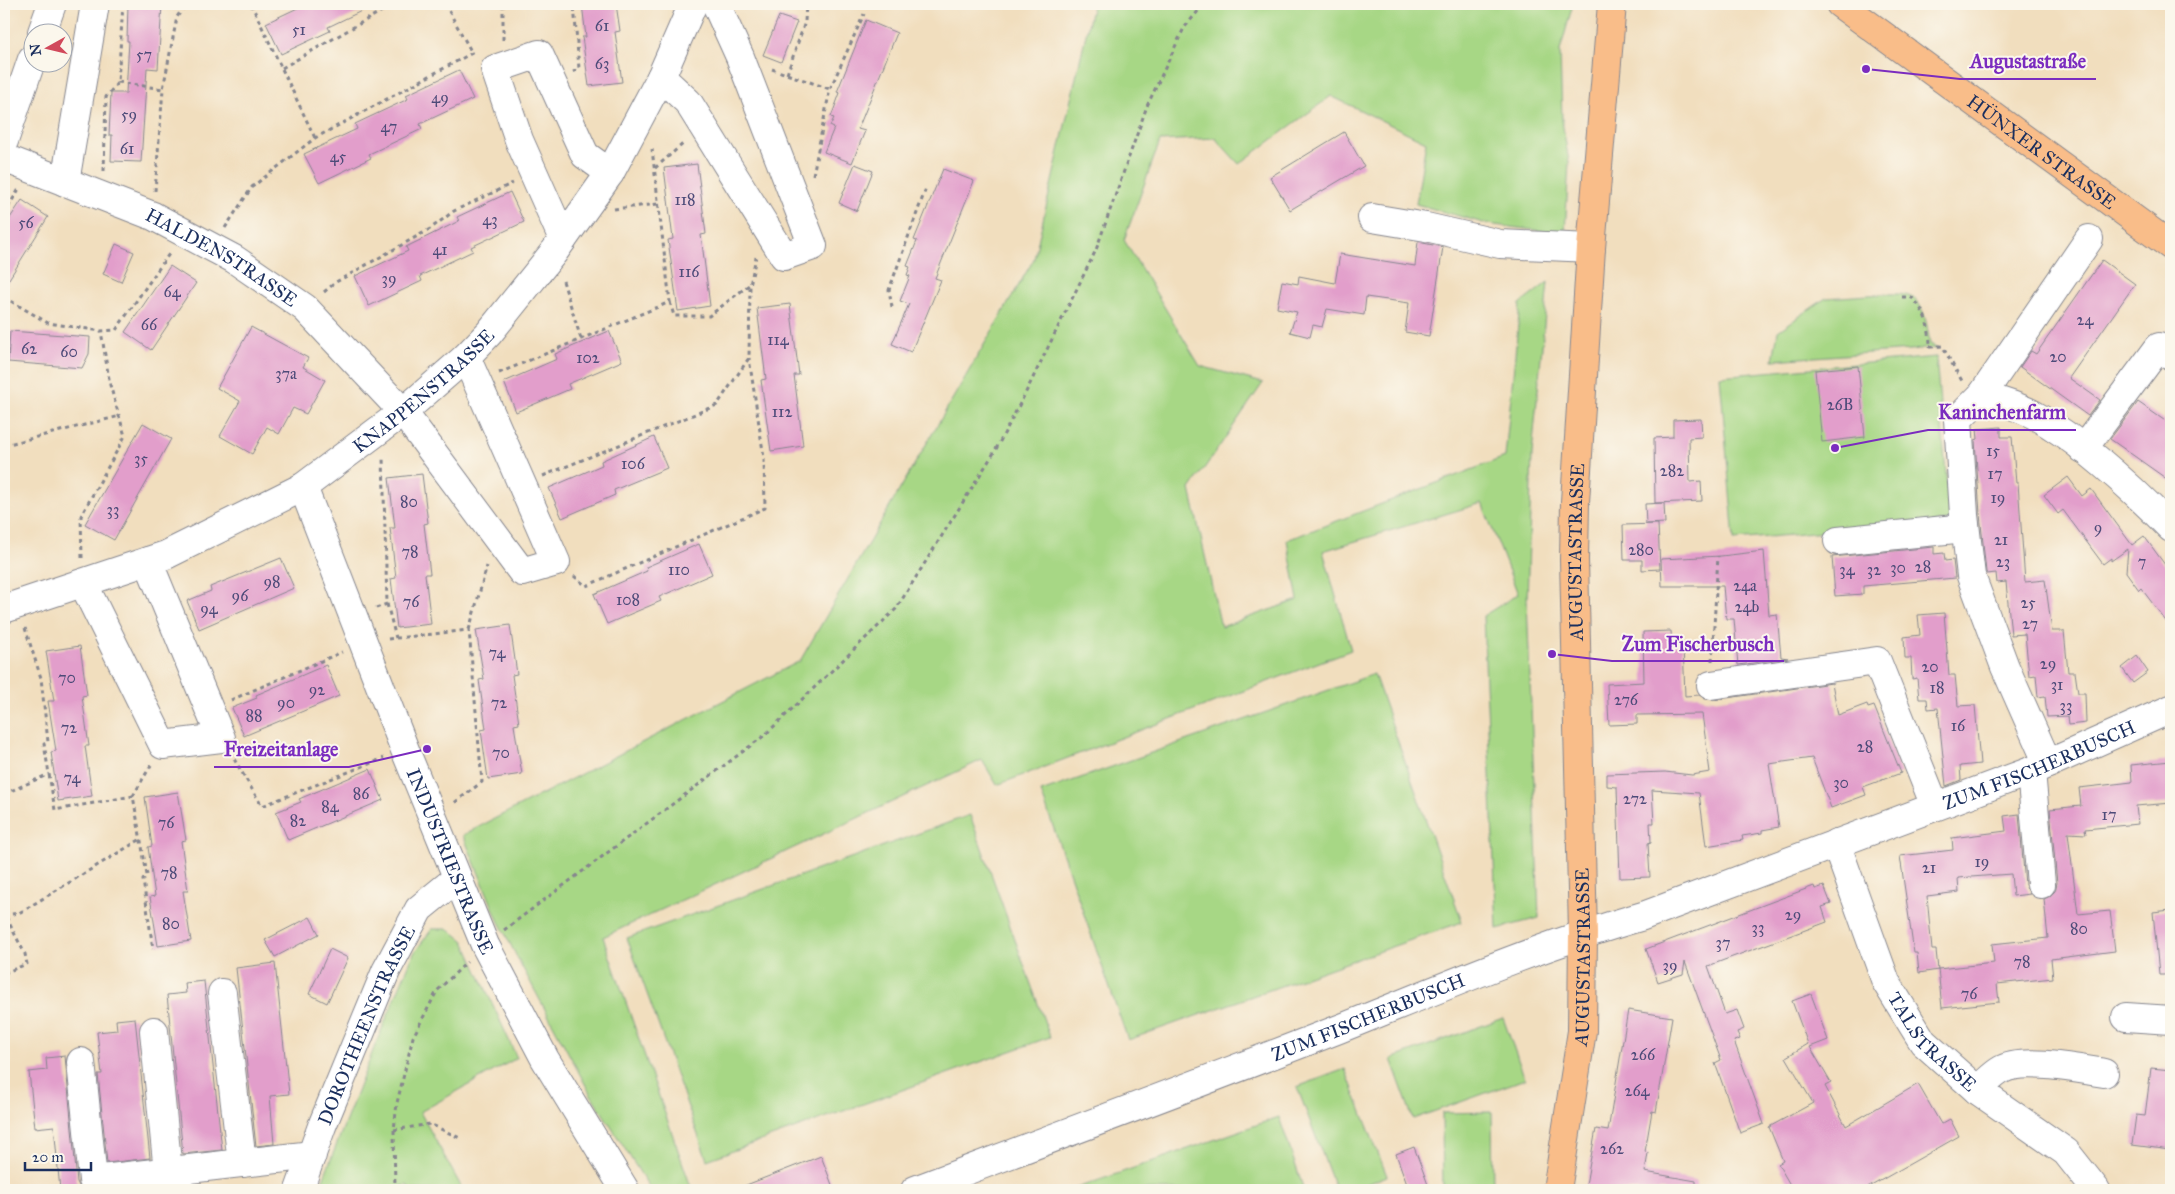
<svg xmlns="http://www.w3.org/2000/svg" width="2175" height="1194" viewBox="0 0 2175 1194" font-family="'IM FELL Great Primer',serif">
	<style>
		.green { fill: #a7d785; stroke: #618372 }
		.building { fill: #e29ecb }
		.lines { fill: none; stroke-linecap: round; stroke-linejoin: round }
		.minor-casing { stroke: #86868e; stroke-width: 30 }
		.major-casing { stroke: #86868e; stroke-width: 30 }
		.path { stroke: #86868e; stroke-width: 3; stroke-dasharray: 4 4; stroke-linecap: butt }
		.minor { stroke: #fff; stroke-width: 28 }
		.major { stroke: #f9bd89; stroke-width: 28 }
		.labels { text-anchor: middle; stroke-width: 4; stroke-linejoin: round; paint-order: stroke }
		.number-label { font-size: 16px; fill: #4d4b79 }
		.street-label { font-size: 19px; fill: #1b2f5e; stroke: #fbf7ec }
		.leader { fill: none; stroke: #7b2cbf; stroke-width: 2 }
		.callout-dot { fill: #7b2cbf; stroke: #fbf7ec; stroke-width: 2 }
		.callout-label { font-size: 20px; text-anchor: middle; font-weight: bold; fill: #7b2cbf; stroke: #fbf7ec; stroke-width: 4; stroke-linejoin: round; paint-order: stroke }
	</style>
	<rect width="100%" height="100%" fill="#fbf7ec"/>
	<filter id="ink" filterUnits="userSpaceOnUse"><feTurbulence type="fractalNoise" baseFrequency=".02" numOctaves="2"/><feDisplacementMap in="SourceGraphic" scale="10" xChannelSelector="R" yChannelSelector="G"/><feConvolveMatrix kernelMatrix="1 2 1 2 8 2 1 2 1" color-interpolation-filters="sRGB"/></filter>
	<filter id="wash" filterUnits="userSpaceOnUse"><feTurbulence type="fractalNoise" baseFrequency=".0096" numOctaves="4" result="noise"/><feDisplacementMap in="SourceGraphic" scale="20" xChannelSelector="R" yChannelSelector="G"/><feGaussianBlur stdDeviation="1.12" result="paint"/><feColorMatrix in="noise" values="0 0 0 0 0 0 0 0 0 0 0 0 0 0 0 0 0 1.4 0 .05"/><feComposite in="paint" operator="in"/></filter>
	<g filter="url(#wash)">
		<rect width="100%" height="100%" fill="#f1debe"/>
		<g class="green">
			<polygon points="1093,4 1573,4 1560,51 1562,121 1569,162 1565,234 1487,224 1416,204 1426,142 1331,96 1239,164 1215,138 1160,141 1124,240 1200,366 1263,383 1190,489 1221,627 1298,600 1287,540 1505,457 1520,304 1548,282 1532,454 1527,600 1539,918 1497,929 1483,616 1518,594 1482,503 1323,551 1351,650 997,785 982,760 603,937 692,1190 651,1190 591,1095 519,961 498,920 463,835 800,661 1034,259"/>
			<path d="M1883 294C1891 294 1903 293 1911 297 1925 303 1928 331 1930 344L1938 348 1773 360 1778 331 1826 298Z"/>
			<polygon points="1936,357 1950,521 1734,540 1720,376"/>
			<polygon points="1374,674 1462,922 1128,1040 1041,792"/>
			<polygon points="970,815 1050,1037 707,1160 627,938"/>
			<polygon points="432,929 449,929 464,941 517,1058 420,1112 463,1190 410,1190 407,1185 387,1190 319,1190 376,1043 414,953"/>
			<polygon points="1503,1018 1525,1079 1413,1119 1391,1059"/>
			<polygon points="1345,1069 1387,1176 1351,1190 1336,1190 1297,1087"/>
			<polygon points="1492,1112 1493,1190 1443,1190 1442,1113"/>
			<polygon points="1279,1117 1304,1190 1071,1190"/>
		</g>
		<g id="blocks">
			<g class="building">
				<polygon points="128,4 162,4 158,69 147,68 141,162 111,161 112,135 109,135 111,93 126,93 129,41 127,41"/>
				<polygon points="306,4 376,4 328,27 330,31 281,54 266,23"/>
				<polygon points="582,4 616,4 620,31 615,32 622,82 589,86 582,37 586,37"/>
				<polygon points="779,16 797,22 781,62 763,55"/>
				<polygon points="866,20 897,33 858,129 865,131 852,163 824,152 834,128 830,126 834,118 831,117 840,93 837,92"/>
				<polygon points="459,70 473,99 420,124 422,129 369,154 371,158 319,183 304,154 357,129 355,124 408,99 406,95"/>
				<polygon points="1344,132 1364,166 1290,210 1270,177"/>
				<polygon points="697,164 706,234 701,235 710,306 678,311 668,240 673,239 664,168"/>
				<polygon points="855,164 873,171 857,211 839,203"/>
				<polygon points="943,169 974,181 935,278 941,280 911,352 892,344 909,304 900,301 910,276 907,275 910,267 907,266 917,241 914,240"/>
				<polygon points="510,192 524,222 471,247 473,251 420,276 422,281 369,306 355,276 408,251 406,247 459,221 457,217"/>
				<polygon points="22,200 48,217 4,287 4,227"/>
				<polygon points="1418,242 1443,247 1429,336 1405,332 1409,303 1366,297 1364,315 1327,309 1322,327 1313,325 1310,337 1290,332 1297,312 1277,308 1282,281 1298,284 1299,276 1335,283 1340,254 1415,266"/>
				<polygon points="116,244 134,252 121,282 103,274"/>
				<polygon points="2102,260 2135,284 2069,378 2100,400 2088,416 2020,367 2031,351 2036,354"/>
				<polygon points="170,266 196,283 151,350 125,332"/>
				<polygon points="790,304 799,375 794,375 803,446 771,451 761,380 766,379 757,308"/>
				<polygon points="251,327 308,358 303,367 325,380 306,414 293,408 279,434 267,427 252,454 220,436 240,401 217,388"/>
				<polygon points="10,331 90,337 89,354 82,368 8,362"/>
				<polygon points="609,331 622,361 568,384 570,389 516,412 504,382 557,359 555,354"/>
				<polygon points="1858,366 1865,437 1822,442 1815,370"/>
				<polygon points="2138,402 2171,425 2171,482 2110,439"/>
				<polygon points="1701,419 1702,437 1689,438 1690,482 1701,481 1702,501 1655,503 1654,438 1673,437 1673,420"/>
				<polygon points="143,423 171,439 114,540 85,524"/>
				<polygon points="2001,427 2001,437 2012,437 2016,483 2018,483 2025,582 2045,580 2052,631 2064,631 2068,672 2075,672 2078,693 2085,693 2086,723 2068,725 2067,716 2047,717 2045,696 2038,697 2036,675 2029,676 2025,634 2011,635 2006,582 1997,583 1996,573 1987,574 1986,572 1980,514 1975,440 1978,439 1977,429"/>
				<polygon points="654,437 667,468 614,490 615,495 562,518 549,488 602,465 601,461"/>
				<polygon points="422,474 428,523 424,524 430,574 425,574 431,624 397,628 391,579 396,578 390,528 395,528 389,478"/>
				<polygon points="2068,477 2082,496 2091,489 2132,545 2144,536 2171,573 2171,628 2141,588 2139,590 2126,572 2128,549 2111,561 2111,558 2103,564 2063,510 2058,514 2044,495"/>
				<polygon points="1664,503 1665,523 1646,524 1645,504"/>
				<polygon points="1658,524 1660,569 1642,570 1642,560 1624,560 1623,525"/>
				<polygon points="699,544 712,574 659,597 661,601 607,624 594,594 647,571 646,567"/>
				<polygon points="1934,547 1934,554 1944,553 1945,561 1953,560 1955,578 1863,586 1863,594 1835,596 1832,557"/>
				<polygon points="1764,551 1769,615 1777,614 1781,657 1788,658 1738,665 1734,619 1726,619 1723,586 1662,586 1661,559 1721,556"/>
				<polygon points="281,558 294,588 199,629 187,601 211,591 210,587"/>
				<polygon points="1944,613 1949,675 1955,675 1958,706 1975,705 1980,764 1960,766 1961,780 1946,786 1938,708 1928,709 1927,699 1919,699 1917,678 1912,679 1911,658 1905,658 1904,637 1920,635 1918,615"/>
				<polygon points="510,625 517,674 512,675 519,724 514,725 522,774 488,779 481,730 486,729 479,680 484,679 476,630"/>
				<polygon points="1671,631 1672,645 1683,645 1685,696 1699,695 1705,699 1713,700 1832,683 1838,715 1867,704 1868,708 1874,706 1901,773 1863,787 1866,795 1831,808 1812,758 1769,764 1779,827 1762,830 1762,833 1742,836 1743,840 1706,846 1699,793 1652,790 1654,823 1650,823 1651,842 1648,843 1650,877 1620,878 1617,787 1607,786 1607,774 1665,772 1692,775 1710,772 1702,714 1637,715 1637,724 1609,725 1607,684 1644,682 1643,632"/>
				<polygon points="80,646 87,695 82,696 89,746 85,746 92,796 58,801 51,752 56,751 48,701 54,701 46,651"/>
				<polygon points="2137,656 2148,672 2133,683 2122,668"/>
				<polygon points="326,665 339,696 244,736 232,708 257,698 256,695"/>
				<polygon points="2171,761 2171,803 2136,806 2138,824 2085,829 2086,834 2068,833 2078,914 2110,911 2115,951 2051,959 2053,978 1997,984 1999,1002 1942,1008 1938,969 1994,963 1992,944 2048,938 2044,899 2050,896 2055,891 2057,883 2050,809 2081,806 2079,788 2132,782 2131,765"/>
				<polygon points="370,769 383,800 288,840 276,812 301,802 299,799"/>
				<polygon points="178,792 186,840 181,841 188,891 183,891 191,941 158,946 150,897 155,896 148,847 152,846 145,797"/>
				<polygon points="2019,814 2025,885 2030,894 2013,896 2011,874 1958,878 1959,892 1927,896 1932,950 1936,950 1938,970 1919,973 1917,953 1914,953 1900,856 1953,850 1952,838 2006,831 2004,816"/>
				<polygon points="1814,886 1815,889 1824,886 1831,904 1822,907 1827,922 1708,966 1725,1014 1737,1010 1744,1029 1737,1032 1740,1039 1734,1041 1764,1124 1740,1133 1715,1063 1721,1060 1685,962 1683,974 1658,982 1646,949"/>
				<polygon points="2171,910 2171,974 2159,974 2153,912"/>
				<polygon points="310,917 319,934 275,957 265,940"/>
				<polygon points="330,949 348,958 327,1003 309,994"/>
				<polygon points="275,963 289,1094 270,1096 274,1144 256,1146 236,968"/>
				<polygon points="204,981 222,1150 183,1154 167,995 186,993 185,983"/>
				<polygon points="1811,994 1828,1040 1810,1047 1831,1083 1825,1086 1846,1126 1918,1084 1941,1124 1950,1119 1959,1136 1864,1190 1793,1190 1778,1164 1783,1161 1769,1127 1813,1103 1786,1057 1808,1044 1792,1001"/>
				<polygon points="1628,1010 1672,1017 1656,1112 1652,1111 1645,1152 1648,1153 1645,1172 1696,1181 1696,1190 1585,1190 1596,1129 1608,1131"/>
				<polygon points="135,1018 150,1158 107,1163 98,1074 102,1074 97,1032 117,1030 116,1020"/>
				<polygon points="65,1056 77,1182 81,1190 60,1190 54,1126 35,1128 29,1072 47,1070 46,1058"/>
				<polygon points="2151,1068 2171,1070 2171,1150 2132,1145 2136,1115 2145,1116"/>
				<polygon points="1414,1147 1430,1190 1409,1190 1396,1154"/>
				<polygon points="821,1156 834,1190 736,1190 736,1189"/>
			</g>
		</g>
	</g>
	<g filter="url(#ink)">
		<use href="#blocks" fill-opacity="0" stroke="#86868e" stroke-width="1"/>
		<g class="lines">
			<defs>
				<g id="minor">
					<polyline points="42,32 52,4"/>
					<polyline points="661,77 688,102 784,256 813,246 740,57 716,4"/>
					<polyline points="4,141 32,59"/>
					<path id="s1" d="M4 158 153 216 234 259 305 308 403 412 522 572 556 562 466 357"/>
					<polyline points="65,182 95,4"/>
					<polyline points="1372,218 1426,227 1500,244 1591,248"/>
					<polyline points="563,239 519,140 495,69 539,54 585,155 610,173"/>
					<path d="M1982 395C2000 402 2020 406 2036 416 2085 444 2132 488 2171 528"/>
					<polyline points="2083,449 2159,347 2171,356"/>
					<path id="s2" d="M303 487 405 750 485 945 545 1059 625 1190"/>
					<polyline points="1838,541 1965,528"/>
					<polyline points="83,583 163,745 221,738 148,561"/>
					<path id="s3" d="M4 609 166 555 303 487 403 412 466 357 489 333 554 252 610 173 661 77 693 4"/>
					<polyline points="1711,685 1877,661 1935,806"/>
					<polyline points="2048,764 2005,667 1971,576 1964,515 1958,419 1982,395 2089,239"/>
					<polyline points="2031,771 2041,884"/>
					<path id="s4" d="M1836 843 1886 982 1923 1042 1977 1090 2066 1152 2096 1190"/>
					<polyline points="222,993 242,1163"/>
					<polyline points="2126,1017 2171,1020"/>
					<polyline points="154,1031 168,1172"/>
					<polyline points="81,1062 93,1180 312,1155"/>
					<path d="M1977 1090C1985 1084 1992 1075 2001 1070 2022 1057 2080 1069 2104 1073"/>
					<path id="s5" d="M299 1190 322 1126 386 971 419 909 457 878"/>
					<path id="s6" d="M915 1190C1056 1137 1198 1084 1339 1029 1439 989 1538 946 1643 916L2036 769 2171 709"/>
				</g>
				<g id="major">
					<path id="s7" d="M1840 4 2171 246"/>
					<path id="s8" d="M1557 1190 1582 1031 1583 933 1574 560 1575 502 1591 248 1612 4"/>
				</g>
			</defs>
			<use href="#minor" class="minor-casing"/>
			<use href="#major" class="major-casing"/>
			<g class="path">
				<polyline points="242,4 252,6 315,138"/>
				<polyline points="445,4 472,53"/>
				<polyline points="503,4 503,40"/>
				<polyline points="4,5 21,4"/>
				<polyline points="282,68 394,4"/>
				<polyline points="772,69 830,89"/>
				<polyline points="573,72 579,69 574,4"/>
				<polyline points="787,74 805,22 806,4"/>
				<polyline points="118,82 163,89"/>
				<polyline points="655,168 684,143"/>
				<polyline points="104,171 106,97 118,82 123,4"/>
				<polyline points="813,175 830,89 864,14"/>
				<polyline points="155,191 163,89 177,17 186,4"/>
				<polyline points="614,209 658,204"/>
				<polyline points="4,214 19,189"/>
				<polyline points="225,228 252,187 315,138 472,53 475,55"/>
				<polyline points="563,281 581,339"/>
				<polyline points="324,292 336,282 430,229 454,211 513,183"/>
				<polyline points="4,297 48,323 101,331 116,330 171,251"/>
				<path d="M1902 297H1911C1925 309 1930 328 1930 347L1942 346 1962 381"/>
				<polyline points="670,302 674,316 709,316 749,285"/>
				<polyline points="892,307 889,290 926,188"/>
				<polyline points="499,373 670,302 652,149"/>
				<polyline points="4,443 9,444 120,416"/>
				<polyline points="543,476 717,405 749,358 750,285 756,257"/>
				<polyline points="82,558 81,516 125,436 110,385 101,331"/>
				<polyline points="574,576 586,586 765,508 764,458 749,358"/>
				<polyline points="387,604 396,638"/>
				<polyline points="376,608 387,604 383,457"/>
				<polyline points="25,628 41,678 48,742 44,744 55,810 133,796"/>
				<polyline points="469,630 487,566"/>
				<polyline points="388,639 469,630 482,782 454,803"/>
				<polyline points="1712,661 1718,556"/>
				<polyline points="231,700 342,652"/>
				<polyline points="234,759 262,806 384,758"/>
				<polyline points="151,765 133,796 147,875 143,880 153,949"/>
				<polyline points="4,794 49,774"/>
				<polyline points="4,915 19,913 141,839"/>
				<polyline points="504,930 765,735 896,609 995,451 1025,394 1096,250 1147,106 1184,28 1204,4"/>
				<polyline points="4,973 27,964 25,954 5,915"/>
				<polyline points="394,1130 430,1124 462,1139"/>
				<polyline points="395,1190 394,1130 397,1103 413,1037 437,991 467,962"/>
			</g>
			<use href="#minor" class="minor"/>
			<use href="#major" class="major"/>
		</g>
	</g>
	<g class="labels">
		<g class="number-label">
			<text x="602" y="31">61</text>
			<text x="299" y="35">51</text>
			<text x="144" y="60">57</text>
			<text x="602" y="69">63</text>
			<text x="440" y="103">49</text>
			<text x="129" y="120">59</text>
			<text x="389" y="132">47</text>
			<text x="127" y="154">61</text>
			<text x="338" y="162">45</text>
			<text x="685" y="205">118</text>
			<text x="490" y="225">43</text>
			<text x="26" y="228">56</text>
			<text x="440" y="255">41</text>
			<text x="689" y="277">116</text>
			<text x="389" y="284">39</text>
			<text x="172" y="297">64</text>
			<text x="2085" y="325">24</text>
			<text x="149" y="330">66</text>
			<text x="778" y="345">114</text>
			<text x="29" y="354">62</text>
			<text x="69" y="357">60</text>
			<text x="2058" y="362">20</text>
			<text x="588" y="363">102</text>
			<text x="286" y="379">37a</text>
			<text x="1840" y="410">26B</text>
			<text x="782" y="417">112</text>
			<text x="1993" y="456">15</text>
			<text x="141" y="464">35</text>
			<text x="633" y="469">106</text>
			<text x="1672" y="476">282</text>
			<text x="1995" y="479">17</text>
			<text x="1998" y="503">19</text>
			<text x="409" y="507">80</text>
			<text x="113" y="515">33</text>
			<text x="2098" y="533">9</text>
			<text x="2001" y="545">21</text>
			<text x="1641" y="555">280</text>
			<text x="410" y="557">78</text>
			<text x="2003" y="567">23</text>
			<text x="2142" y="567">7</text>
			<text x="1923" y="572">28</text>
			<text x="1898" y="573">30</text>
			<text x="679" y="575">110</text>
			<text x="1847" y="575">34</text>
			<text x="1874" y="575">32</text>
			<text x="272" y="587">98</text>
			<text x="1745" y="591">24a</text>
			<text x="240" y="601">96</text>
			<text x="628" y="605">108</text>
			<text x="411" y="607">76</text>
			<text x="2028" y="608">25</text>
			<text x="1747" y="612">24b</text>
			<text x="209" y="614">94</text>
			<text x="2030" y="629">27</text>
			<text x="497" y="658">74</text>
			<text x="2048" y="669">29</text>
			<text x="1930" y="672">20</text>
			<text x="67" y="683">70</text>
			<text x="2057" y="690">31</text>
			<text x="1937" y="693">18</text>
			<text x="317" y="695">92</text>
			<text x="1626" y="705">276</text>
			<text x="286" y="708">90</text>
			<text x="499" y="708">72</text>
			<text x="2066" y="711">33</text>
			<text x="254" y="721">88</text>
			<text x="1958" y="731">16</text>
			<text x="69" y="733">72</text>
			<text x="1865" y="752">28</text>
			<text x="501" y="758">70</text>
			<text x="72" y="783">74</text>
			<text x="1841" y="788">30</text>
			<text x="361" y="799">86</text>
			<text x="1635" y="804">272</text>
			<text x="330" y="812">84</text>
			<text x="2109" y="820">17</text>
			<text x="298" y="826">82</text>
			<text x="166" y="828">76</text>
			<text x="1982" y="867">19</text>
			<text x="1929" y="873">21</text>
			<text x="169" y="878">78</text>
			<text x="1793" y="920">29</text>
			<text x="171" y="929">80</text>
			<text x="1758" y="933">33</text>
			<text x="2079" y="934">80</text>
			<text x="1723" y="948">37</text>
			<text x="2022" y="967">78</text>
			<text x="1670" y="971">39</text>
			<text x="1969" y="999">76</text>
			<text x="1643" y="1060">266</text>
			<text x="1637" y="1096">264</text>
			<text x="1612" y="1154">262</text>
		</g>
		<g class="street-label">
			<text dy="7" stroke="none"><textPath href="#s7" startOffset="250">HÜNXER STRASSE</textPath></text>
			<text dy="7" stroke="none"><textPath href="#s1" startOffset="240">HALDENSTRASSE</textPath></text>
			<text dy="7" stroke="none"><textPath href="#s3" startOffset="478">KNAPPENSTRASSE</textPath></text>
			<text dy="7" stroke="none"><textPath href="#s8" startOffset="640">AUGUSTASTRASSE</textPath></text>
			<text dy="7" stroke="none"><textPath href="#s6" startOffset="1202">ZUM FISCHERBUSCH</textPath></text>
			<text dy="7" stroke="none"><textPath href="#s2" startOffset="402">INDUSTRIESTRASSE</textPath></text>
			<text dy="7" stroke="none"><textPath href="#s8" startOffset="235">AUGUSTASTRASSE</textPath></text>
			<text dy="7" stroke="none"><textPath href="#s6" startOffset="485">ZUM FISCHERBUSCH</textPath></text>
			<text dy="7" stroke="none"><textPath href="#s5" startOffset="178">DOROTHEENSTRASSE</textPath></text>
			<text dy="7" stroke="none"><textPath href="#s4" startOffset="224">TALSTRASSE</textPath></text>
		</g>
	</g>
	<path class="leader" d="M1866 69L1960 79H2096M1835 448L1928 430H2076M1552 654L1612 661H1784M427 749L349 767H214"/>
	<g class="callout-dot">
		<circle cx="1866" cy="69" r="5"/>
		<circle cx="1835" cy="448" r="5"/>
		<circle cx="1552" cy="654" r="5"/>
		<circle cx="427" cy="749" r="5"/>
	</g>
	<g class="callout-label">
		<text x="2028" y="68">Augustastraße</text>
		<text x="2002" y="419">Kaninchenfarm</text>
		<text x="1698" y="651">Zum Fischerbusch</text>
		<text x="281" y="756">Freizeitanlage</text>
	</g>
	<rect width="2175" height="1194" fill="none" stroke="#fbf7ec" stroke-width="20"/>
	<g transform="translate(48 48) rotate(262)"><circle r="24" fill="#fbf7ec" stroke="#a1a7b3"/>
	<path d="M0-4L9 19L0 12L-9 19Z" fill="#d1495b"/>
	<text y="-8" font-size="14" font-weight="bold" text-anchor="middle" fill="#1b2f5e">N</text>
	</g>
	<path d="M25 1162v8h66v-8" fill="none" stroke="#1b2f5e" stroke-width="2.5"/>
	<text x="32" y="1162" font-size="15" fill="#1b2f5e" stroke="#fbf7ec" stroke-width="4" paint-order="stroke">20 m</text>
</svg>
